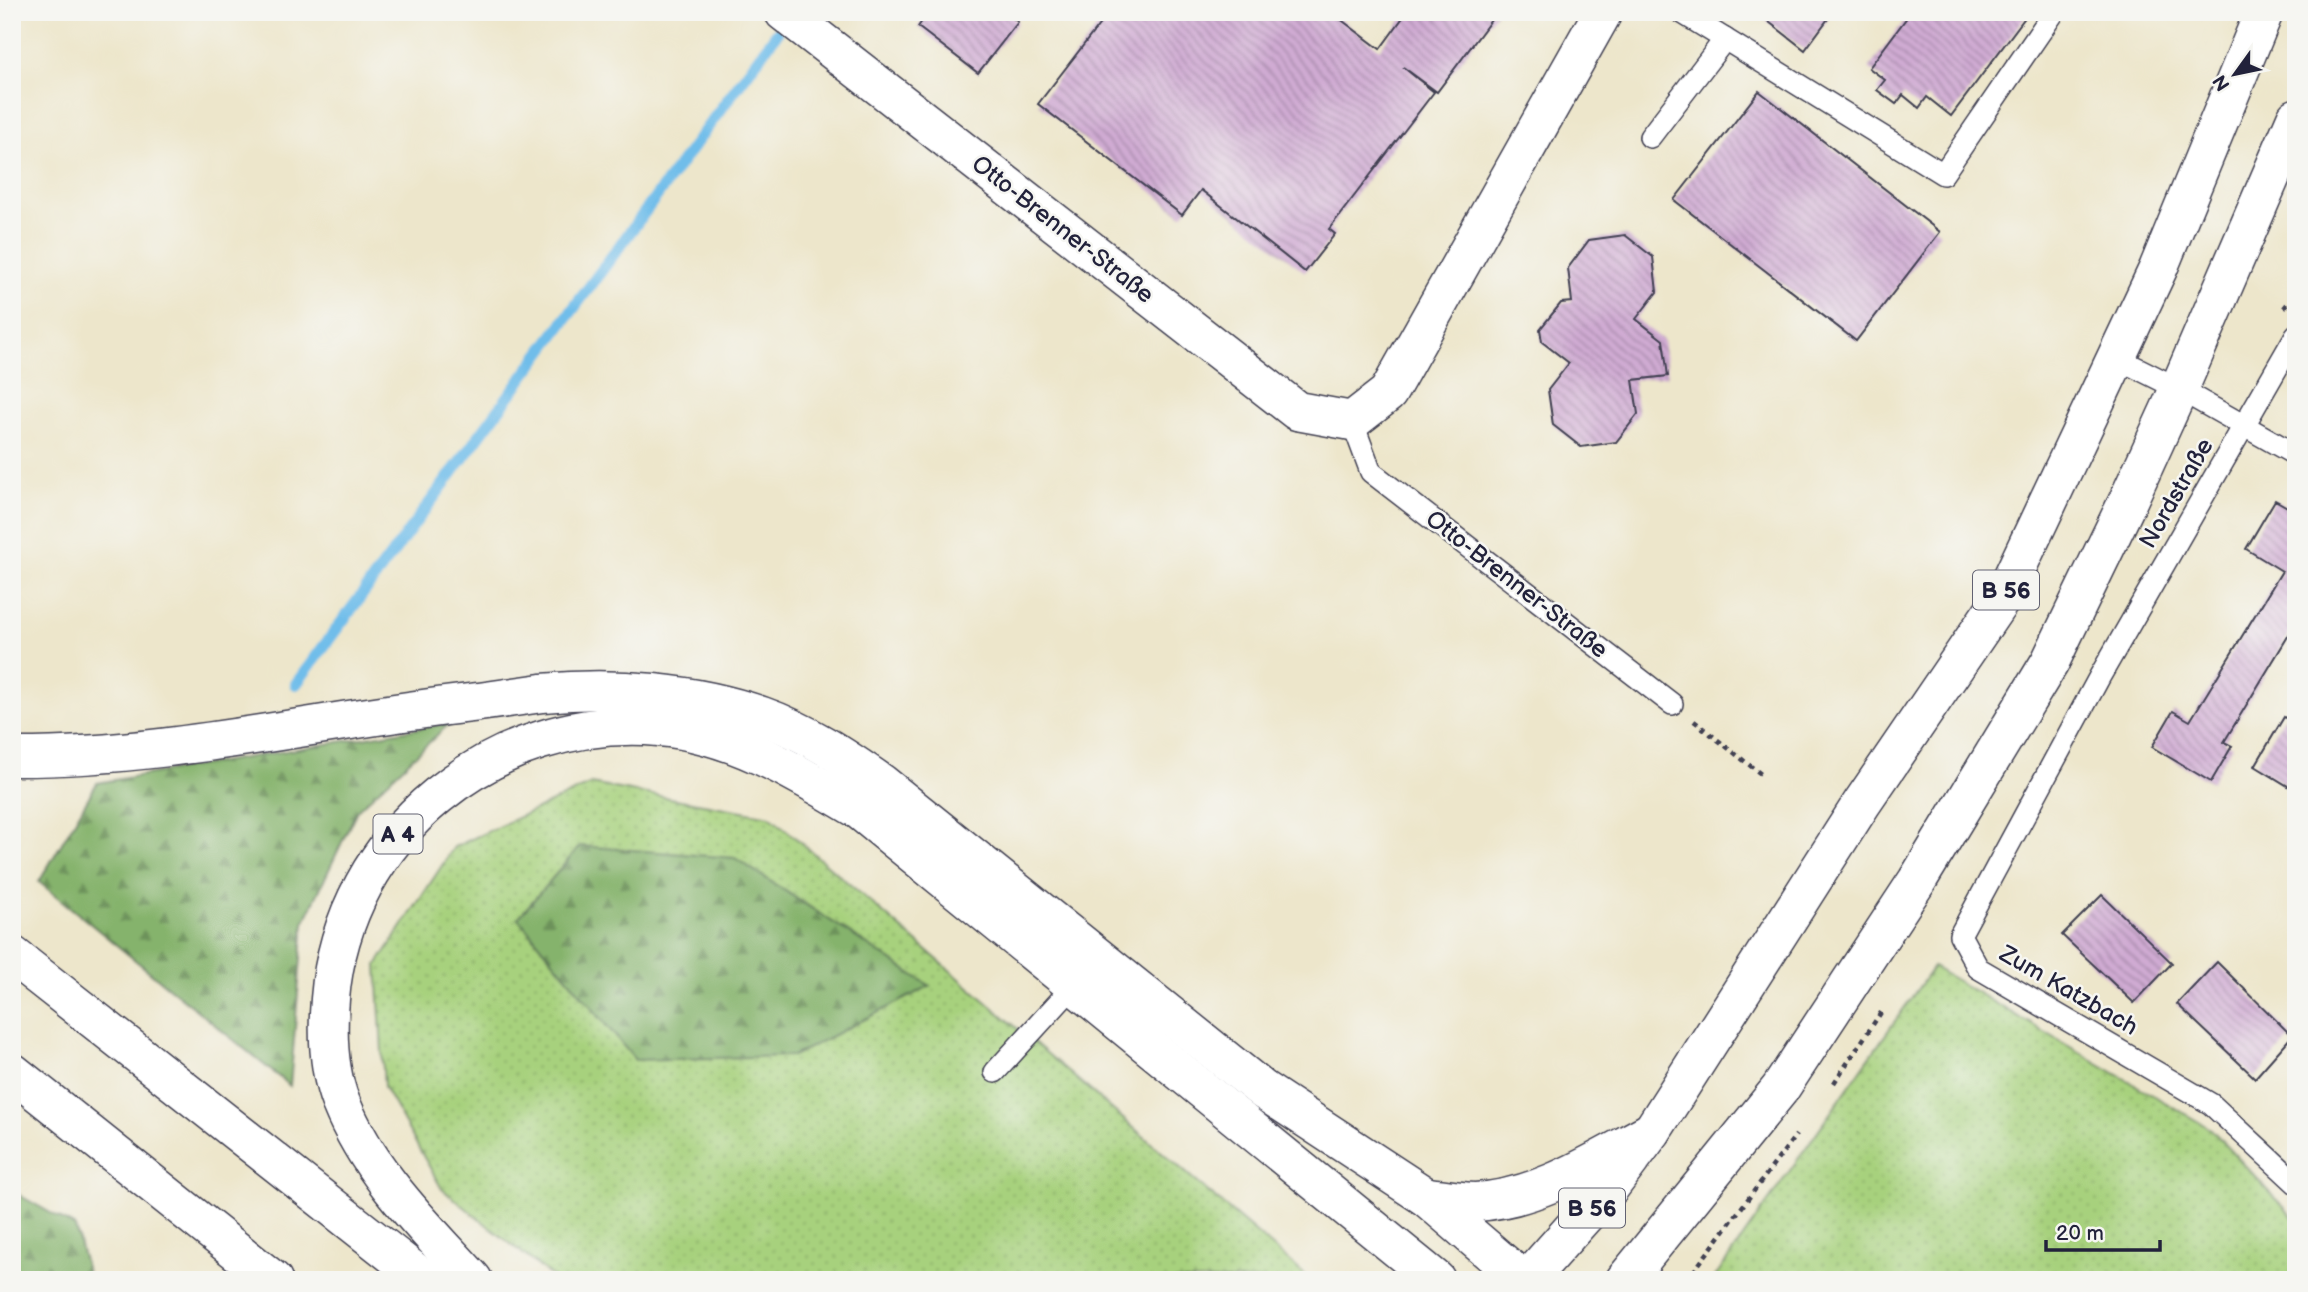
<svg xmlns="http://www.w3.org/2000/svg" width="2308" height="1292" viewBox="0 0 2308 1292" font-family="'Balsamiq Sans',sans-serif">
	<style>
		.grass { fill: url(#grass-dots); stroke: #647a5c; stroke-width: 2 }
		.forest { fill: url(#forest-firs); stroke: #546a54; stroke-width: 2 }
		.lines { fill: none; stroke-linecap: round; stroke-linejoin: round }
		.stream { stroke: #70bdea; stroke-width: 12 }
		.building { fill: url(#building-back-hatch) }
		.lane-casing { stroke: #403f51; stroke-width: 24 }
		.street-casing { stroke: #403f51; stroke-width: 41 }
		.primary-casing { stroke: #403f51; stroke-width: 41 }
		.highway-casing { stroke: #403f51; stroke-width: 41 }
		.path { stroke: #403f51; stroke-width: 4.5; stroke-dasharray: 5 5; stroke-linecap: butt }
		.lane { stroke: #fff; stroke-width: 21 }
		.street { stroke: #fff; stroke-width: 38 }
		.primary { stroke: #fff; stroke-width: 38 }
		.highway { stroke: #fff; stroke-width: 38 }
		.labels { text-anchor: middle; stroke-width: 5; stroke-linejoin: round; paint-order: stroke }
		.shield { fill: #f6f6f2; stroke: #626272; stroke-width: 2 }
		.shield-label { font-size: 23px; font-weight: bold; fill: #22223b }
		.street-label { font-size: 24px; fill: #22223b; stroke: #f6f6f2 }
	</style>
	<defs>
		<pattern id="grass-dots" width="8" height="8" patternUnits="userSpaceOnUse" patternTransform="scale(1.75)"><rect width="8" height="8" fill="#a7d17d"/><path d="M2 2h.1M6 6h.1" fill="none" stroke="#8fb36d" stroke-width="1.8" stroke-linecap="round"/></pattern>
		<pattern id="forest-firs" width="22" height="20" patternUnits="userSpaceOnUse" patternTransform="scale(1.75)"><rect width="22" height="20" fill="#85b36c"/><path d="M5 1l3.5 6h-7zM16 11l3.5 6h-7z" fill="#6c915a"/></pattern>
		<pattern id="building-back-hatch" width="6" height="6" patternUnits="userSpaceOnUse" patternTransform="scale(1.75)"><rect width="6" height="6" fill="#d0abd3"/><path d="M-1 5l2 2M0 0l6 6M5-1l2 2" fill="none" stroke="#a88bac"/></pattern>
	</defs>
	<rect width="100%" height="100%" fill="#f6f6f2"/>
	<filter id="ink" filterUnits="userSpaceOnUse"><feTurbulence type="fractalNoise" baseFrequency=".0143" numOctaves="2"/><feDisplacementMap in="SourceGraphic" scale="14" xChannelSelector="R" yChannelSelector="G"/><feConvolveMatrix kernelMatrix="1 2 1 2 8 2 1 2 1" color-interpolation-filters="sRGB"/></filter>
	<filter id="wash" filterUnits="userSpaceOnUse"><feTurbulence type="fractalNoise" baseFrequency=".00686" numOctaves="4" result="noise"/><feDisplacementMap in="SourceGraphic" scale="28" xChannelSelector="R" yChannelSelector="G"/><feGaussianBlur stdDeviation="1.57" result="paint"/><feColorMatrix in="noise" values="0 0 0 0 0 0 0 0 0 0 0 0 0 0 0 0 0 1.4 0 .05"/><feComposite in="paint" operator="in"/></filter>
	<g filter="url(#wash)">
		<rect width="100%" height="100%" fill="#ede6cb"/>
		<g class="grass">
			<polygon points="591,784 770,816 1311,1280 556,1280 442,1189 384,1087 377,965 454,847"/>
			<polygon points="1933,967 2211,1129 2296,1220 2296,1280 1713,1280"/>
		</g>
		<g class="forest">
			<polygon points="450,723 357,810 304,923 290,1086 39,882 97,783"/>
			<polygon points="580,846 735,858 930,986 793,1056 635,1060 518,918"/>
			<polygon points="12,1191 75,1227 89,1280 12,1280"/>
		</g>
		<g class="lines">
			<polyline class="stream" points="296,684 777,33"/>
		</g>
		<g id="blocks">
			<g class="building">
				<polygon points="919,12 1005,12 1018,22 978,73 918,27 924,18"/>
				<polygon points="1109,12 1331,12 1380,49 1407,12 1497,12 1437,92 1403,67 1434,92 1329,229 1335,234 1305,272 1201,190 1182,215 1038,104"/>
				<polygon points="1756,12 1833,12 1805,50"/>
				<polygon points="1911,12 2029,12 1951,116 1927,97 1919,108 1903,95 1896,104 1877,90 1885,80 1869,68"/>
				<polygon points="1759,91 1940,232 1856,341 1674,200"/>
				<polygon points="1625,235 1653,257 1657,292 1636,319 1663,340 1668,376 1633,380 1638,414 1616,442 1581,447 1553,425 1548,390 1569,363 1542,342 1540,329 1561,303 1572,302 1568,268 1589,240"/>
				<polygon points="2275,500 2296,512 2296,623 2224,742 2232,746 2211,782 2152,747 2173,711 2190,721 2282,571 2246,549"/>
				<polygon points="2284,717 2296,725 2296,791 2255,766"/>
				<polygon points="2102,895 2172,963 2134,1003 2062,935"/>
				<polygon points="2217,962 2292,1036 2255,1078 2177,1004"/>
			</g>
		</g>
	</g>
	<g filter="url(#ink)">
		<use href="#blocks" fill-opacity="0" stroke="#403f51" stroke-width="2"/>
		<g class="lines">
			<defs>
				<g id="lane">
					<polyline points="1681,12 1943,174 2054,12"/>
					<polyline points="1650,137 1725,39"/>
					<polyline points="2296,335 2100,676 1960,935 1978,968 2211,1104 2296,1183"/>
					<polyline points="2117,358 2179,389 2296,455"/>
					<polyline points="1352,421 1371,472 1672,704"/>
					<polyline points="995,1072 1080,979"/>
				</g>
				<polyline id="street" points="784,12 1297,411 1352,421 1388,393 1603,12"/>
				<g id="primary">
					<polyline points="1527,1280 1610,1187 1652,1131 1862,803 2004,595 2158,269 2264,12"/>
					<polyline points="1625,1280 1780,1089 1917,881 2050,662 2126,505 2179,389 2296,118"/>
				</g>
				<g id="highway">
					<path d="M12 757C169 758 324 719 479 702 500 699 521 696 542 693 614 686 693 692 762 716 805 731 844 757 881 783L1263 1090 1426 1197 1523 1280"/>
					<polyline points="12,955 425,1280"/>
					<polyline points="12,1072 273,1280"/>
					<path d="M1426 1197C1442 1198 1460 1202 1475 1202 1539 1199 1597 1160 1652 1131"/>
					<path d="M473 1280C423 1225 369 1173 341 1103 328 1070 327 1034 330 999 343 833 495 713 659 727 730 732 798 773 858 809L1436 1280"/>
				</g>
			</defs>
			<use href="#lane" class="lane-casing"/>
			<use href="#street" class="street-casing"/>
			<use href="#primary" class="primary-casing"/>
			<use href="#highway" class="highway-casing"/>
			<g class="path">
				<polyline points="2284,308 2296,293"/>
				<polyline points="1694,721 1762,775"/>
				<polyline points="1834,1083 1882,1011"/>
				<polyline points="1687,1280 1796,1135"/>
			</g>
			<use href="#lane" class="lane"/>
			<use href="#street" class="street"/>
			<use href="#primary" class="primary"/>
			<use href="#highway" class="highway"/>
		</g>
	</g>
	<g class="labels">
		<g class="shield">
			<rect x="1973" y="570.5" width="66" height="39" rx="5"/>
			<rect x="373.5" y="814.5" width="49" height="39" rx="5"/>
			<rect x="1559" y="1188.5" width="66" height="39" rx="5"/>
		</g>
		<g class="shield-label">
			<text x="2006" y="598">B 56</text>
			<text x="398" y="842">A 4</text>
			<text x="1592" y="1216">B 56</text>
		</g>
		<g class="street-label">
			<text transform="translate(1063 229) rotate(38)" y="8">Otto-Brenner-Straße</text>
			<text transform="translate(2176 493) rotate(-60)" y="8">Nordstraße</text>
			<text transform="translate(1517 584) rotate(38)" y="8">Otto-Brenner-Straße</text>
			<text transform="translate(2069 990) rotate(30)" y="8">Zum Katzbach</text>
		</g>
	</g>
	<rect width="2308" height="1292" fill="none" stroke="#f6f6f2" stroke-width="42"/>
	<g transform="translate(2235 74) rotate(237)" stroke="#f6f6f2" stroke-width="5" paint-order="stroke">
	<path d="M0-5L12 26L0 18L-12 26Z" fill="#22223b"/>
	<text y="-10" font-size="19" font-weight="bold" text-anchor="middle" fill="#22223b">N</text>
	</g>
	<path d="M2046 1240v10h114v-10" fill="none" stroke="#22223b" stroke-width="3.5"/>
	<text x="2056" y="1240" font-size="21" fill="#22223b" stroke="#f6f6f2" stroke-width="5" paint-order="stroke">20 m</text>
</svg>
